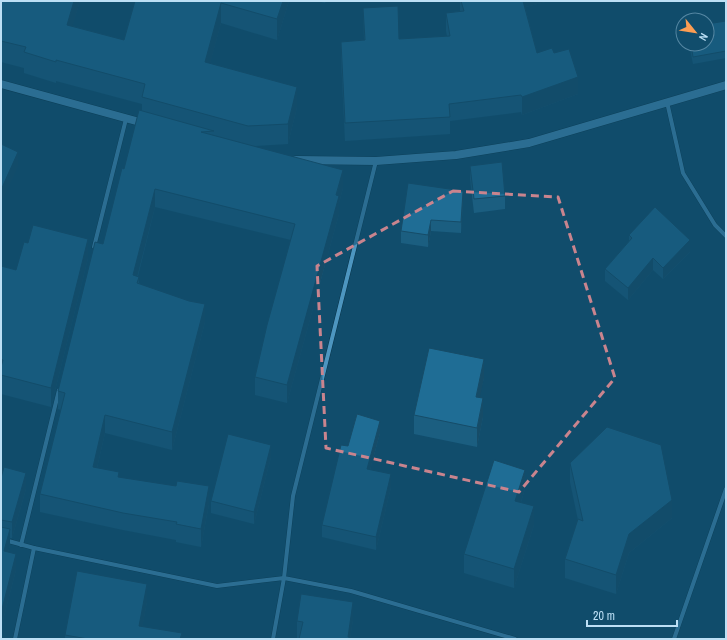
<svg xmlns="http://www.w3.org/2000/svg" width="727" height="640" viewBox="0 0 727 640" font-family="'Archivo Narrow',sans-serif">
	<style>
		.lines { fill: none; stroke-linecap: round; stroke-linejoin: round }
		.street-casing { stroke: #083247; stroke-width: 5 }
		.secondary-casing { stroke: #083247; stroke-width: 9 }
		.street { stroke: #4d96c0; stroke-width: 4 }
		.secondary { stroke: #4d96c0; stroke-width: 8 }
		.wall { fill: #1b5e80 }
		.shaded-wall { fill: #164c68 }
		.building { fill: #1f6d95; stroke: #164c68 }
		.marked { fill: none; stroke: #c9848e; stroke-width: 3; stroke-dasharray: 8 5; stroke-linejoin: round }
	</style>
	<rect width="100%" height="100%" fill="#114d6c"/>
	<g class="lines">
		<defs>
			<g id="street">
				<polyline points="667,102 683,173 715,225 726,236"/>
				<polyline points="376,161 293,496 284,578 351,591 515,639"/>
				<polyline points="94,247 126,119"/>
				<polyline points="1,539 34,548 217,586 284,578 273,639"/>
				<polyline points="21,545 59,390"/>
				<polyline points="15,639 34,548"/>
				<polyline points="674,639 726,489"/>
			</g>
			<g id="secondary">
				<polyline points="1,84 147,124"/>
				<polyline points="296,160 376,161 456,155 529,143 726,85"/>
			</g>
		</defs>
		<use href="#street" class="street-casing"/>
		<use href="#secondary" class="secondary-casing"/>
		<use href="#street" class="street"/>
		<use href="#secondary" class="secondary"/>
	</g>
	<g class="wall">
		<polygon points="1,1 80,1 72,26 124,40 135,1 289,1 277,40 221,23 210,63 297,107 288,144 255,146 343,188 339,203 339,214 287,403 255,395 255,377 291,240 155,207 138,276 139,283 205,322 172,450 105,433 97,468 119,477 209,504 201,547 176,542 176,540 123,530 40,512 40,494 61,410 58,409 58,391 103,244 124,169 142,111 142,104 56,81 56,83 24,73 24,68 1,62"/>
		<polygon points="317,1 326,1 325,3"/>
		<polygon points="460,1 550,1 525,7 537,53 554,53 578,94 522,115 521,112 450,121 450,134 345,141 341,59 341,42 364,40 363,8 399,39 447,36 446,31 446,13 460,11"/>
		<polygon points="726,21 726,58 693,64 689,44 707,44"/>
		<polygon points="470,166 505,196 505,209 474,213 470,179"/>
		<polygon points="463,202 461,233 431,231 428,247 401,243 401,231"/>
		<polygon points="629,235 690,252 663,279 653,270 628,300 605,281 605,269 629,241"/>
		<polygon points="88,258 51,407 1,394 1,266 16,270"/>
		<polygon points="484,378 479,397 483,417 477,447 414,434 414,415"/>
		<polygon points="380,433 370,470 391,487 376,550 322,537 322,525 348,446"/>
		<polygon points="271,457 254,524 211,513 211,501"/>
		<polygon points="570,463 672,518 629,553 616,594 565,578 565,559 578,520 570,482"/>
		<polygon points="1,478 26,489 12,538 10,538 10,545 8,552 16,570 1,628"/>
		<polygon points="525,489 521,502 534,525 514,588 464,573 464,554"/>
		<polygon points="147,602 142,627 182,639 65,639 65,635"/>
		<polygon points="353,620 350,638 297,639 297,621"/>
	</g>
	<g class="shaded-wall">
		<polygon points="74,1 80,1 67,45 67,25"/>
		<polygon points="283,1 289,1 277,40 277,19"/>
		<polygon points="521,1 550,1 521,8"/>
		<polygon points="221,3 221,23 205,83 205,62"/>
		<polygon points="578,77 578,94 522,115 522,97"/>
		<polygon points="297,87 297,107 288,144 288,124"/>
		<polygon points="18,152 18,166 1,204 1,190"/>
		<polygon points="343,170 343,188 339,203 339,214 287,403 287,385"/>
		<polygon points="155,189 155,207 133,293 133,275"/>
		<polygon points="463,191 463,202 461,233 461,222"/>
		<polygon points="431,220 431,231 428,247 428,235"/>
		<polygon points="88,239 88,258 51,407 51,388"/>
		<polygon points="690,240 690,252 663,279 663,268"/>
		<polygon points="653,258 653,270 628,300 628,288"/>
		<polygon points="205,304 205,322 172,450 172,432"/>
		<polygon points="484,359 484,378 476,415 476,397"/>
		<polygon points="483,398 483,417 477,447 477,428"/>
		<polygon points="105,415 105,433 93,485 93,467"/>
		<polygon points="380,421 380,433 367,481 367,469"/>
		<polygon points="271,445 271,457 254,524 254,512"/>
		<polygon points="525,470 525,489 515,520 515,501"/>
		<polygon points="26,473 26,489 12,538 12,522"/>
		<polygon points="391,474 391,487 376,550 376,537"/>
		<polygon points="209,486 209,504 201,547 201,529"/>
		<polygon points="672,500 672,518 629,553 616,594 616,575 629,534"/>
		<polygon points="534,506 534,525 514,588 514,569"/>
		<polygon points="10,529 10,545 4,567 4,551"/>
		<polygon points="16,554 16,570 1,628 1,613"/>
		<polygon points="147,584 147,602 140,639 139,626"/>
		<polygon points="353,602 353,620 350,639 348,637"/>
	</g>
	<g class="building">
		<polygon points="1,1 74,1 67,25 124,40 135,1 283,1 277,19 221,3 205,62 297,87 288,124 248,126 142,97 145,84 56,60 56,62 24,52 26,47 1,41"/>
		<polygon points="461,1 523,1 537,53 552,48 554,53 569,49 578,77 522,97 521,95 449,104 450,117 345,123 341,42 365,40 363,8 398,6 399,39 450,36 446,13 464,11"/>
		<polygon points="726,21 726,51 693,57 691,44 707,44 707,24"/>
		<polygon points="139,110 214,131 201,132 343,170 336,195 339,196 287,385 255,377 267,325 295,224 155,189 133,275 139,277 137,283 189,301 205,304 172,432 105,415 93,467 119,472 118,477 176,486 177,481 209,486 201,529 176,524 177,522 123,513 40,494 65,393 58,391 95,242 103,244 122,168 124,169"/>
		<polygon points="1,144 18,152 1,190"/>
		<polygon points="502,162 505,196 474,199 470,166"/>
		<polygon points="408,183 463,191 461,222 431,220 428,235 401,231"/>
		<polygon points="655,207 690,240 663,268 653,258 628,288 605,269 632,238 629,235"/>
		<polygon points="33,225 88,239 51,388 1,375 1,367 3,360 1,359 1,266 16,270 24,242 28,243"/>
		<polygon points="429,348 484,359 476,397 483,398 477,428 414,415"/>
		<polygon points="357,414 380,421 367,469 391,474 376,537 322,525 341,445 348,446"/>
		<polygon points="607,427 661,445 672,500 629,534 616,575 565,559 578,519 583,521 570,463"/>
		<polygon points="228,434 271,445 254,512 211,501"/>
		<polygon points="494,460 525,470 515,501 534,506 514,569 464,554"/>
		<polygon points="4,467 26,473 12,522 1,520 1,478"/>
		<polygon points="1,527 10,529 4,551 16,554 1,613"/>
		<polygon points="77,571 147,584 139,626 182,633 180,639 88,639 65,635"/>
		<polygon points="301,594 353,602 348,637 357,639 299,639 303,622 297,621"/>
	</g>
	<path d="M0 0H727V640H0ZM453 191 558 197 615 378 519 492 326 448 317 266Z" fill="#114d6c" fill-opacity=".55" fill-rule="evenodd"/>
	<path class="marked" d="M453 191 558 197 615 378 519 492 326 448 317 266Z"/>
	<rect width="727" height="640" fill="none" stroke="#bcdff5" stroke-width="4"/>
	<g transform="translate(695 32) rotate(120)"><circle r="19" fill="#114d6c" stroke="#5587a3"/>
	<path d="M0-3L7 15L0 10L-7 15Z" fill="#fc9d53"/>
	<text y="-6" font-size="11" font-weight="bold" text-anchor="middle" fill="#bcdff5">N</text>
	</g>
	<path d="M587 620v6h90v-6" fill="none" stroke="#bcdff5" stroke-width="2"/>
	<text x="593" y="620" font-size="12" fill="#bcdff5" stroke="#114d6c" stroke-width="3" paint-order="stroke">20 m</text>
</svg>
